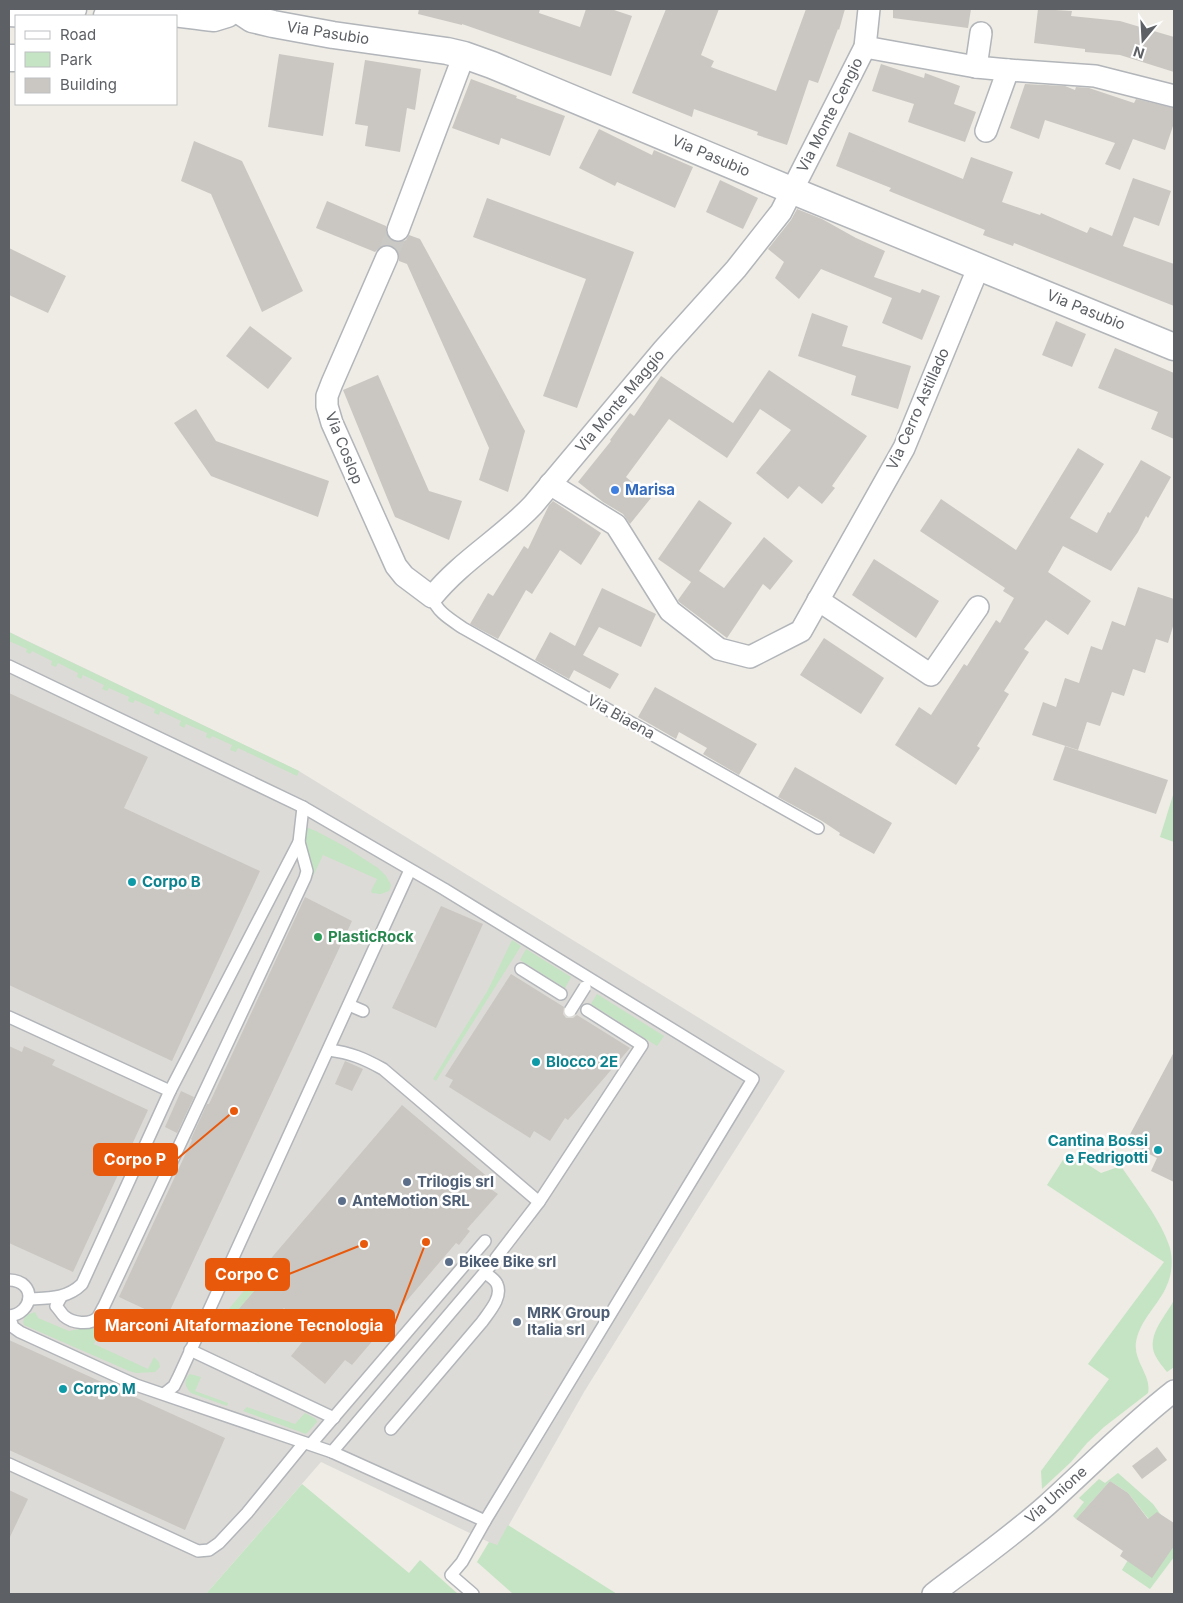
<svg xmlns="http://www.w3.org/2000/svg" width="1183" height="1603" viewBox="0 0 1183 1603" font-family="Inter,sans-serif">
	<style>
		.industrial { fill: #dddbd7 }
		.green { fill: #c4e4c3 }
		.building { fill: #cac7c2 }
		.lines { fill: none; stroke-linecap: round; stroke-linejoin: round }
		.minor-tunnel { stroke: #cac9c5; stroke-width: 21; stroke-dasharray: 21 11; stroke-linecap: butt }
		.service-casing { stroke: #b2b5b9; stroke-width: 14 }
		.minor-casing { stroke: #b2b5b9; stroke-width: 24 }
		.tertiary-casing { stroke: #b2b5b9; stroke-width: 29 }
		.service { stroke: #fff; stroke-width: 11 }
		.minor { stroke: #fff; stroke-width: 21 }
		.tertiary { stroke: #fff; stroke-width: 26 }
		.service-bridge-casing { stroke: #b2b5b9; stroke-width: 14; stroke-linecap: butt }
		.service-bridge { stroke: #fff; stroke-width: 11 }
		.shop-dot { fill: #3f7fe0; stroke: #fff; stroke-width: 2 }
		.culture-dot { fill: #0f9aa8; stroke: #fff; stroke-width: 2 }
		.leisure-dot { fill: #2e9e5b; stroke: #fff; stroke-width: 2 }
		.service-dot { fill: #5c6f8a; stroke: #fff; stroke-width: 2 }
		.labels { text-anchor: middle; stroke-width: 5; stroke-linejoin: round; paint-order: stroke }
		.street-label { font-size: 15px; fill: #5d6064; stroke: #fff }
		.shop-label { font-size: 15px; font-weight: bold; fill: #366cbe; stroke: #fff; text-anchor: start }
		.culture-label { font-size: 15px; font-weight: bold; fill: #0d838f; stroke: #fff; text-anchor: start }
		.leisure-label { font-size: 15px; font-weight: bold; fill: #27864d; stroke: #fff; text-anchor: start }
		.service-label { font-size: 15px; font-weight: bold; fill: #4e5e75; stroke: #fff; text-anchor: start }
		.leader { fill: none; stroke: #e8590c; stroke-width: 2 }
		.callout-dot { fill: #e8590c; stroke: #fff; stroke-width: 2 }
		.callout { fill: #e8590c; stroke: #e8590c; stroke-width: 2 }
		.callout-label { font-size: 16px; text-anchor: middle; font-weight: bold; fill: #fff }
	</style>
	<rect width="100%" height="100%" fill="#eeece5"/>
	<polygon class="industrial" points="9,632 299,771 785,1071 697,1210 584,1392 497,1546 321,1462 206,1594 9,1594"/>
	<g class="green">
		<polygon points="9,632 27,641 299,771 297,776 238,748 236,752 230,750 232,745 212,736 210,739 206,737 207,733 186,724 184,728 179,725 181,721 160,711 159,715 154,713 155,709 135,700 133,703 128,701 129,697 109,688 107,691 102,689 104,685 83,675 81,679 77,677 78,673 58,663 56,667 51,665 52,661 32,651 30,654 26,652 27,649 9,641"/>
		<polygon points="1174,792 1174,842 1160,837"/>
		<polygon points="303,826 316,831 344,846 378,868 386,876 391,885 389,891 381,894 372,893 371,891 377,879 323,855 313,876 312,864 303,850"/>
		<polygon points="512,940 521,946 436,1081 433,1079 488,990"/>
		<polygon points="526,949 571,977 565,988 520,960"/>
		<polygon points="597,994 664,1036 657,1046 591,1004"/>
		<path d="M1068 1152 1101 1173 1121 1166C1136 1189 1162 1221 1170 1248 1173 1260 1172 1274 1167 1285 1159 1305 1140 1319 1136 1342 1133 1361 1152 1376 1148 1393L1104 1427 1087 1443 1071 1462 1042 1489 1041 1471 1109 1379 1088 1364 1164 1262 1047 1185Z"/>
		<polygon points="256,1276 262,1282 231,1318 257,1340 260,1344 219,1321"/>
		<path d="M1174 1300V1367L1167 1372C1163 1367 1158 1361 1155 1355 1146 1335 1166 1316 1174 1300Z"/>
		<path d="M35 1312 38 1318 69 1331 99 1325 107 1316 94 1344 148 1369 154 1357 159 1362 160 1367 155 1372 136 1373 129 1371 24 1325 23 1322C25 1315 29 1314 35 1312Z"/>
		<path d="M190 1374 201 1377 195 1391 228 1403 227 1406 191 1393C185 1387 183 1380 190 1374Z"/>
		<polygon points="247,1407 295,1424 305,1413 316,1419 317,1422 306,1434 243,1411"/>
		<polygon points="1118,1473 1153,1504 1174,1533 1174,1557 1150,1589 1122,1570 1151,1522 1128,1493 1110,1481 1076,1519 1073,1516 1084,1502 1079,1498 1099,1479 1105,1483"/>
		<polygon points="302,1484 409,1573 420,1560 458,1594 206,1594"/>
		<polygon points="508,1525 617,1594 513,1594 477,1562 489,1542 497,1545"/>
	</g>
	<g class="building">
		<polygon points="419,9 540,9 539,13 580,27 586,9 611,9 632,16 611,76 462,24 462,25 418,14"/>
		<polygon points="666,9 719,9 701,55 714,61 711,67 776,91 806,9 845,9 839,30 838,29 818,83 809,80 787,145 757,135 758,132 694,109 692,117 632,93"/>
		<polygon points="893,9 971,9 968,28 893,18"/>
		<polygon points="1038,9 1072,11 1071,16 1120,21 1174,37 1174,72 1120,55 1085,52 1085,49 1034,43"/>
		<polygon points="279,54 334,63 323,136 268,127"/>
		<polygon points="365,60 421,69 415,110 407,108 400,152 365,146 368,126 355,124"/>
		<polygon points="881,64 924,78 925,73 960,86 954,104 976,112 965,142 908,122 914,104 872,91"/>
		<polygon points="471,79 517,96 516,98 565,116 550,156 501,138 499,145 452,128"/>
		<polygon points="1025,84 1065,86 1075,90 1076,87 1089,88 1134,103 1136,99 1174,108 1174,123 1165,150 1133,139 1120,170 1105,164 1115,143 1045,120 1039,139 1010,128"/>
		<polygon points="599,129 652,155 654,150 693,167 675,208 617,182 615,186 579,168"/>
		<polygon points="849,132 963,179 971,157 1013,172 1002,202 1040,215 1041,213 1087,233 1090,227 1112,236 1133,178 1171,191 1159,226 1134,217 1123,246 1174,264 1174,306 1014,243 1013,246 983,235 985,230 889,191 891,188 836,166"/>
		<polygon points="194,141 242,161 303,291 262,312 211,194 181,181"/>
		<polygon points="720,180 758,198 743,229 706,212"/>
		<polygon points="487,198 634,252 577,408 543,396 586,279 473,237"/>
		<polygon points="327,201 386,226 386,232 389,238 393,241 400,242 406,240 409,235 420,239 525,431 508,492 479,480 489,448 407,264 399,261 399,255 397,250 392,245 386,245 380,247 375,252 316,228"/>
		<polygon points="797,209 822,219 856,238 885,251 874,277 920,293 922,289 940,296 922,340 882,323 892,298 821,269 799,299 775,278 784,262 768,249 791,220"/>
		<polygon points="9,248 66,276 48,313 9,295"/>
		<polygon points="812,313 848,326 842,346 911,366 898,409 851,395 856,376 798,356"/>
		<polygon points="1056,321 1086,334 1072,367 1042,355"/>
		<polygon points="250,326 292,358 268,389 226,356"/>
		<polygon points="1115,348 1174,373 1174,439 1151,429 1158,412 1098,388"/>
		<polygon points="769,370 867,436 832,486 835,488 822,504 799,486 788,499 756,473 791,430 760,409 727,458 669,419 626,477 651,498 630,524 623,514 603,502 578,482 611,441 610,440 630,413 634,416 661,376 733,423"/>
		<polygon points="378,375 429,491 462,501 449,540 395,517 343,390"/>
		<polygon points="196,409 216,441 329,481 318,517 211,476 174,423"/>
		<polygon points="1078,448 1104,464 1070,518 1097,533 1108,512 1110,513 1141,460 1171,477 1148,518 1146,516 1138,532 1111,571 1063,546 1048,572 1091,601 1068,635 1046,620 1024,649 1029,652 1004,691 1009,694 977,746 980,748 956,785 895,745 919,707 931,715 964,664 967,666 996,620 1000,623 1014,598 1003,591 1005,588 920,531 941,499 1016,550"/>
		<polygon points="699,500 732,523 699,571 724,588 764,537 793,561 770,590 763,584 727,638 679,602 678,600 691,582 658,559"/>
		<polygon points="553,501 601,533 581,565 560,550 532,594 526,590 498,639 470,624 488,593 493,596 524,546 528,549 549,505"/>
		<polygon points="874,559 939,601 916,638 852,595"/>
		<polygon points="1138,587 1174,599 1174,623 1168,643 1156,639 1145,673 1133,669 1124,696 1112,692 1100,726 1087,722 1078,750 1032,735 1043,702 1056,707 1065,678 1079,683 1091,646 1102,650 1112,621 1125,626"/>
		<polygon points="602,588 656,614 641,647 599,627 583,655 619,674 610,689 574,670 569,679 535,660 550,632 575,646"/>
		<polygon points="824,638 884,678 861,714 800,675"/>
		<polygon points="655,687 757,744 739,775 703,754 707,748 679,732 676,739 638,717"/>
		<polygon points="9,693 148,757 124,808 260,871 172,1061 9,985"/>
		<polygon points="1065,746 1168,780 1156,814 1053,780"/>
		<polygon points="795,767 892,823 874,854 839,835 840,833 822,821 778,797"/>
		<polygon points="305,897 352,921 166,1319 119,1297 192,1140 191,1139 207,1104 209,1104"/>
		<polygon points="441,906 483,924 436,1028 392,1008"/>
		<polygon points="511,974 564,1007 563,1014 566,1018 573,1018 577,1015 630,1048 568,1120 565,1118 550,1141 534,1131 530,1138 449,1087 453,1080 445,1076"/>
		<polygon points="9,1046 22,1052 24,1046 55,1060 52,1065 148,1110 73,1272 9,1243"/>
		<polygon points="1174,1052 1174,1182 1151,1171 1157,1158 1126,1142"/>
		<polygon points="345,1061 363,1069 352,1091 335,1084"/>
		<polygon points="181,1091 194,1097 177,1133 165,1127"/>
		<polygon points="402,1105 496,1184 492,1190 498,1194 467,1229 470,1231 459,1245 456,1243 352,1365 345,1360 325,1384 291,1356 311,1331 284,1308 257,1340 231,1318 262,1282 256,1276"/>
		<polygon points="9,1340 225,1438 185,1530 9,1450"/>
		<polygon points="1157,1447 1167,1460 1142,1479 1132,1466"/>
		<polygon points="1110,1481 1128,1493 1148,1519 1157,1512 1174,1523 1174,1546 1152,1578 1120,1556 1123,1551 1076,1519"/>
		<polygon points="9,1490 28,1499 9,1539"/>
	</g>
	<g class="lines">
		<polyline class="minor-tunnel" points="387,257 398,230"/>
		<defs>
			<g id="service">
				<path d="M432 597C437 612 450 619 463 628L818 828"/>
				<polyline points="9,666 303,807 444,889 753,1079 485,1521 332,1452 136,1385 20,1332 13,1327 9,1316"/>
				<polyline points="521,969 561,994"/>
				<polyline points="349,1005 363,1011"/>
				<polyline points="9,1017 170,1091"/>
				<path d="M329 1050C351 1053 363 1058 383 1069L539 1202 496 1258"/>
				<polyline points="539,1202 642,1045 587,1010"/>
				<path d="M9 1280C38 1281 33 1314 9 1316"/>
				<path d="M61 1297 56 1306C59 1309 61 1313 64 1316 72 1323 90 1326 98 1317 100 1314 102 1309 104 1306L305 878 307 871 299 842"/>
				<path d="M29 1299C48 1298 67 1299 82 1284L170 1091 299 842 303 807"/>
				<polyline points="190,1350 334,1418"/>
				<polyline points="164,1394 174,1386 179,1376 410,870"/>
				<path d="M391 1429 482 1322C489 1312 503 1297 497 1284 495 1279 489 1276 485 1273"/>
				<polyline points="311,1444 485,1241"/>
				<polyline points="332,1452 491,1265"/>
				<polyline points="9,1464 198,1551 209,1550 219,1543 247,1513 304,1443"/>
				<polyline points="473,1594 451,1575 462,1562 485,1521"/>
			</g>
			<g id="minor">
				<polyline points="865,47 976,67 1008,70 986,131"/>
				<polyline points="976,67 981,33"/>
				<polyline points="1008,70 1095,76 1174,96"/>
				<polyline points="398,230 464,55"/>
				<path d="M387 257 332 383 327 396V406L332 423 396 566 404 576 432 597C461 561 502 538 533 505L664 349 736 269 781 212 865 47 869 9"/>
				<polyline points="550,484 616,525 670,611 719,649 750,657 801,631 904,448 979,266"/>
				<polyline points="818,600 931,675 978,607"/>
				<path d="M933 1594C971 1565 1011 1537 1047 1505 1089 1467 1129 1426 1174 1391"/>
			</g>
			<g id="tertiary">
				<polyline points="237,9 252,19 273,24 333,35 447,51 464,55 492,65 791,190 1174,347"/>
				<path d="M9 13C31 14 52 17 73 9"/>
				<path d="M107 16C141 5 179 15 214 18L227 14 233 9"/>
				<polyline points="9,58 16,58"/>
			</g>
		</defs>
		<use href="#service" class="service-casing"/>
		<use href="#minor" class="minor-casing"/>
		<use href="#tertiary" class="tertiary-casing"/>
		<use href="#service" class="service"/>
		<use href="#minor" class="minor"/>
		<use href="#tertiary" class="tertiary"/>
		<defs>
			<polyline id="service-bridge" points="570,1011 585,987"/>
		</defs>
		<use href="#service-bridge" class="service-bridge-casing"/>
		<use href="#service-bridge" class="service-bridge"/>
	</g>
	<circle class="shop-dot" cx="615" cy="490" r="5"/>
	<g class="culture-dot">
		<circle cx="132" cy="882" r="5"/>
		<circle cx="536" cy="1062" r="5"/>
		<circle cx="1158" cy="1150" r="5"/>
		<circle cx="63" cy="1389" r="5"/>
	</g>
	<circle class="leisure-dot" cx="318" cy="937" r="5"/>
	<g class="service-dot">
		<circle cx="407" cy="1182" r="5"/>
		<circle cx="342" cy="1201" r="5"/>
		<circle cx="449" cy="1262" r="5"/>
		<circle cx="517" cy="1322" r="5"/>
	</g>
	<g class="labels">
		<g class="street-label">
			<text transform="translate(328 33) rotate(9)" y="5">Via Pasubio</text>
			<text transform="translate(830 115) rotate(-63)" y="5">Via Monte Cengio</text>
			<text transform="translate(711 156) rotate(23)" y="5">Via Pasubio</text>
			<text transform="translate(1086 310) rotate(22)" y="5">Via Pasubio</text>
			<text transform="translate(620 401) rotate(-50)" y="5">Via Monte Maggio</text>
			<text transform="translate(918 409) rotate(-66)" y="5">Via Cerro Astillado</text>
			<text transform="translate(344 448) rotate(68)" y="5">Via Coslop</text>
			<text transform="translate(621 717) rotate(29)" y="5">Via Biaena</text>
			<text transform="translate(1056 1495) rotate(-42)" y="5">Via Unione</text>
		</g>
		<g class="shop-label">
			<text x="625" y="495">Marisa</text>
		</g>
		<g class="culture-label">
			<text x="142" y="887">Corpo B</text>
			<text x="546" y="1067">Blocco 2E</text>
			<text x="1148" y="1146" text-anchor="end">Cantina Bossi<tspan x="1148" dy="17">e Fedrigotti</tspan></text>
			<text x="73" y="1394">Corpo M</text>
		</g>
		<g class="leisure-label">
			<text x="328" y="942">PlasticRock</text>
		</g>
		<g class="service-label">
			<text x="417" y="1187">Trilogis srl</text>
			<text x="352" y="1206">AnteMotion SRL</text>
			<text x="459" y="1267">Bikee Bike srl</text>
			<text x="527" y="1318">MRK Group<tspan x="527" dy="17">Italia srl</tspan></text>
		</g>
	</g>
	<path class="leader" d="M234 1111L177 1159M364 1244L289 1274M426 1242L394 1325"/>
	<g class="callout-dot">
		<circle cx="234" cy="1111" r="5"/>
		<circle cx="364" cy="1244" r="5"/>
		<circle cx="426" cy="1242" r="5"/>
	</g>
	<g class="callout">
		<rect x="94" y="1144" width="83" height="31" rx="5"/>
		<rect x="206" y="1259" width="83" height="31" rx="5"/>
		<rect x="95" y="1310" width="299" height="31" rx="5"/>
	</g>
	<g class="callout-label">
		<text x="135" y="1165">Corpo P</text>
		<text x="247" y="1280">Corpo C</text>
		<text x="244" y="1331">Marconi Altaformazione Tecnologia</text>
	</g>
	<rect width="1183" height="1603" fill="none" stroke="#5d6064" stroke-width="20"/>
	<rect x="15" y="15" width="162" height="90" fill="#ffffff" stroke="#bebfc1"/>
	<rect x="25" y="31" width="25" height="8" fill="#ffffff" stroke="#bebfc1"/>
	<text x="60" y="40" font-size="15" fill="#5d6064">Road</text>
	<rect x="25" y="52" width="25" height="15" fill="#c4e4c3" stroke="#bebfc1"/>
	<text x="60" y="65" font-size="15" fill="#5d6064">Park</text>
	<rect x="25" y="78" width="25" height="15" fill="#cac7c2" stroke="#bebfc1"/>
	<text x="60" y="90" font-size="15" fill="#5d6064">Building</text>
	<g transform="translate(1143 40) rotate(198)" stroke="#ffffff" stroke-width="4" paint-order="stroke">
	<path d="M0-4L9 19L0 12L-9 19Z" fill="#5d6064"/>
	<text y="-8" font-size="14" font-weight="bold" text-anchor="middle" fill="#5d6064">N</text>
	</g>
</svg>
